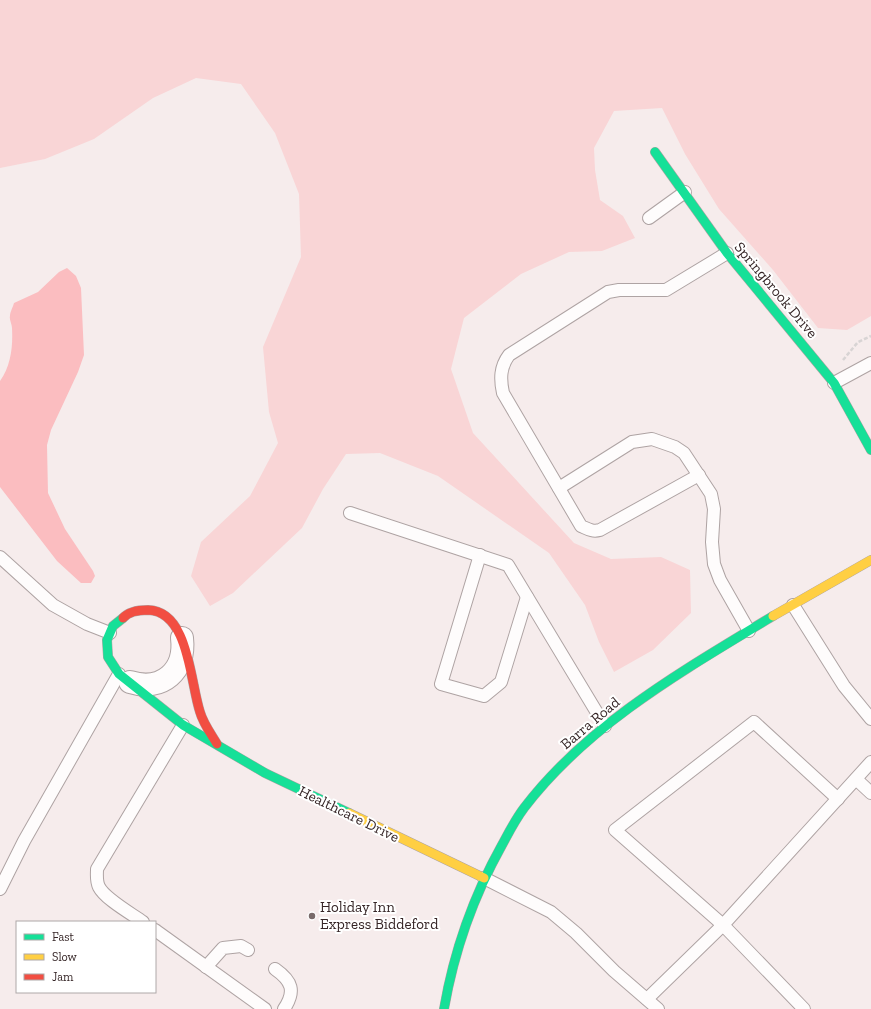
<svg xmlns="http://www.w3.org/2000/svg" width="871" height="1009" viewBox="0 0 871 1009" font-family="'Zilla Slab',serif">
	<style>
		.green { fill: #f9d5d6 }
		.water { fill: #fbbdc0 }
		.lines { fill: none; stroke-linecap: round; stroke-linejoin: round }
		.lane-casing { stroke: #aea3a3; stroke-width: 14 }
		.street-casing { stroke: #aea3a3; stroke-width: 24 }
		.fast-casing { stroke: #aea3a3; stroke-width: 10 }
		.slow-casing { stroke: #aea3a3; stroke-width: 10 }
		.jam-casing { stroke: #aea3a3; stroke-width: 10 }
		.path { stroke: #d8d4d4; stroke-width: 2.5; stroke-dasharray: 4 2; stroke-linecap: butt }
		.lane { stroke: #fefcfc; stroke-width: 12 }
		.street { stroke: #fefcfc; stroke-width: 22 }
		.fast { stroke: #16e098; stroke-width: 9 }
		.slow { stroke: #ffcf43; stroke-width: 9 }
		.jam { stroke: #f24e42; stroke-width: 9 }
		.poi-dot { fill: #796b6b; stroke: #fff; stroke-width: 1.5 }
		.labels { text-anchor: middle; stroke-width: 4; stroke-linejoin: round; paint-order: stroke }
		.street-label { font-size: 15px; fill: #352526; stroke: #fff }
		.poi-label { font-size: 15px; fill: #352526; stroke: #fff; text-anchor: start }
	</style>
	<rect width="100%" height="100%" fill="#f6ecec"/>
	<polygon class="green" points="0,0 871,0 871,316 847,330 818,328 773,270 719,209 685,154 662,108 614,111 594,148 595,170 600,200 623,216 635,238 602,251 569,252 521,274 464,318 451,369 473,433 574,543 611,559 661,557 690,570 691,613 653,650 614,672 599,642 585,605 549,553 438,476 380,453 346,454 323,489 302,528 233,593 210,606 191,576 201,542 250,496 278,443 269,412 263,347 301,257 299,194 275,133 241,84 196,78 153,98 94,139 45,159 0,168"/>
	<path class="water" d="M67 268 76 276 81 288 84 355 78 372 51 430 47 445 48 493 65 529 93 571 95 576 91 583H81L57 561 0 487V381C11 366 13 346 12 328 12 324 9 319 10 316 10 312 13 307 14 303L38 292 59 272Z"/>
	<g class="lines">
		<defs>
			<g id="lane">
				<polyline points="649,218 685,192"/>
				<polyline points="834,383 871,363"/>
				<path d="M699 475 600 530C592 532 588 529 581 526L503 393C500 379 500 367 509 355L608 292 619 290H666L727 253"/>
				<polyline points="559,488 632,442 652,439 675,447 684,453 711,494 714,509 712,542 714,564 720,580 749,631"/>
				<polyline points="350,513 508,565 605,726"/>
				<polyline points="480,555 441,684 484,696 501,682 527,597"/>
				<polyline points="0,557 53,605 87,624 110,633"/>
				<polyline points="793,605 844,686 871,719"/>
				<polyline points="856,779 871,793"/>
				<polyline points="484,878 551,912 576,933 614,971 658,1009"/>
				<polyline points="0,889 24,841 119,674"/>
				<path d="M143 922C132 914 105 899 99 887 96 881 97 875 97 869L183 725"/>
				<polyline points="155,930 265,1009"/>
				<polyline points="206,967 223,948 241,946 248,950"/>
				<path d="M275 969C292 981 296 991 284 1009"/>
				<polyline points="647,999 723,925 615,830 754,722 838,799"/>
				<polyline points="804,1009 723,925 871,762"/>
			</g>
			<path id="street" d="M130 682C162 692 186 671 182 638"/>
			<g id="fast">
				<polyline points="655,152 727,253 834,383 871,450"/>
				<polyline points="123,618 113,626 107,640 108,657 119,674 183,725 265,773 349,813"/>
				<path d="M444 1009C454 951 473 897 502 845 509 832 515 820 524 808 588 724 684 670 773 616"/>
			</g>
			<g id="slow">
				<polyline points="773,616 871,560"/>
				<polyline points="349,813 484,878"/>
			</g>
			<path id="jam" d="M123 618C129 611 140 610 148 610 189 611 190 682 200 712 203 723 211 734 217 744"/>
		</defs>
		<use href="#lane" class="lane-casing"/>
		<use href="#street" class="street-casing"/>
		<use href="#fast" class="fast-casing"/>
		<use href="#slow" class="slow-casing"/>
		<use href="#jam" class="jam-casing"/>
		<polyline class="path" points="843,360 858,342 871,336"/>
		<use href="#lane" class="lane"/>
		<use href="#street" class="street"/>
		<use href="#fast" class="fast"/>
		<use href="#slow" class="slow"/>
		<use href="#jam" class="jam"/>
	</g>
	<circle class="poi-dot" cx="312" cy="916" r="4"/>
	<g class="labels">
		<g class="street-label">
			<text transform="translate(776 290) rotate(50)" y="5">Springbrook Drive</text>
			<text transform="translate(590 723) rotate(-40)" y="5">Barra Road</text>
			<text transform="translate(349 814) rotate(26)" y="5">Healthcare Drive</text>
		</g>
		<g class="poi-label">
			<text x="320" y="912">Holiday Inn<tspan x="320" dy="17">Express Biddeford</tspan></text>
		</g>
	</g>
	<rect x="16" y="921" width="140" height="72" fill="#ffffff" stroke="#aea8a8"/>
	<rect x="24" y="934" width="20" height="6" fill="#16e098" stroke="#aea8a8"/>
	<text x="52" y="941" font-size="12" fill="#352526">Fast</text>
	<rect x="24" y="954" width="20" height="6" fill="#ffcf43" stroke="#aea8a8"/>
	<text x="52" y="961" font-size="12" fill="#352526">Slow</text>
	<rect x="24" y="974" width="20" height="6" fill="#f24e42" stroke="#aea8a8"/>
	<text x="52" y="981" font-size="12" fill="#352526">Jam</text>
</svg>
